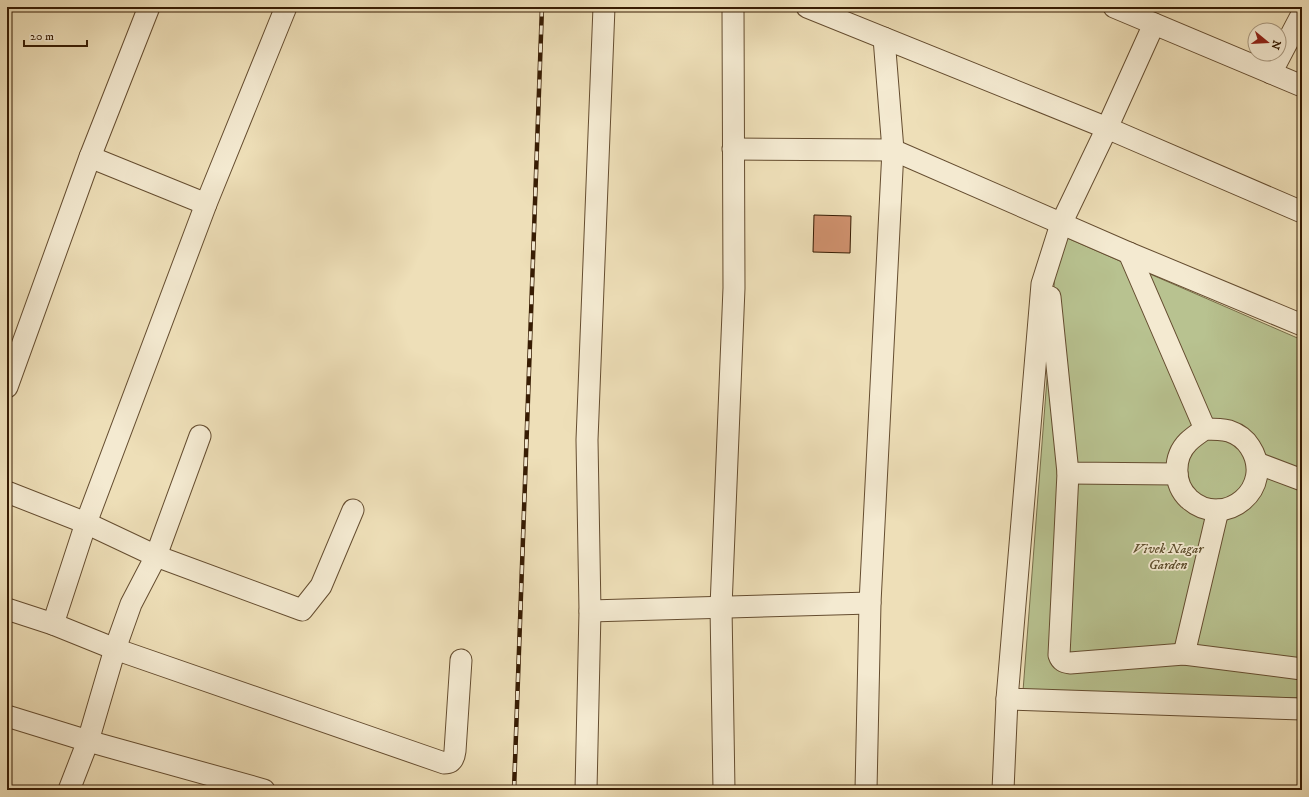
<svg xmlns="http://www.w3.org/2000/svg" width="1309" height="797" viewBox="0 0 1309 797" font-family="'IM FELL DW Pica',serif">
	<style>
		.green { fill: #b8c290; stroke: #786f4a }
		.building { fill: #cf916e; stroke: #371c03 }
		.lines { fill: none; stroke-linecap: round; stroke-linejoin: round }
		.minor-casing { stroke: #654d30; stroke-width: 23 }
		.minor { stroke: #f4ead1; stroke-width: 21 }
		.rail-casing { stroke: #371c03; stroke-width: 4.5 }
		.rail { stroke: #f4ead1; stroke-width: 3; stroke-dasharray: 9; stroke-linecap: butt }
		.labels { text-anchor: middle; stroke-width: 3.5; stroke-linejoin: round; paint-order: stroke }
		.park-label { font-size: 14px; font-style: italic; fill: #5e4e2d; stroke: #f4ead1 }
	</style>
	<rect width="100%" height="100%" fill="#eedfb8"/>
	<filter id="stains"><feTurbulence type="fractalNoise" baseFrequency=".005" numOctaves="4"/><feColorMatrix values="0 0 0 0 .2 0 0 0 0 .09 0 0 0 0 .02 0 0 0 .5 -.17"/></filter>
	<radialGradient id="worn" r=".72"><stop offset=".6" stop-color="#630" stop-opacity="0"/><stop offset="1" stop-color="#630" stop-opacity=".3"/></radialGradient>
	<polygon class="green" points="1067,238 1302,340 1302,698 1023,691 1055,274"/>
	<polygon class="building" points="814,215 851,216 850,253 813,252"/>
	<g class="lines">
		<defs>
			<g id="minor">
				<polyline points="807,7 1107,128 1154,24"/>
				<polyline points="1114,7 1302,86"/>
				<polyline points="1271,73 1302,14"/>
				<polyline points="733,149 893,150 1129,253 1302,325"/>
				<polyline points="90,157 206,204"/>
				<polyline points="1302,212 1107,128 1061,224 1042,284 1007,699 1302,709"/>
				<polyline points="1129,253 1205,429"/>
				<polyline points="1050,297 1068,473 1177,474"/>
				<polyline points="7,387 90,157 149,7"/>
				<path d="M1205 429C1213 429 1221 429 1229 431 1238 434 1245 439 1250 447 1276 487 1225 531 1189 499 1173 484 1173 457 1188 442 1193 437 1199 433 1205 429Z"/>
				<polyline points="1257,463 1302,480"/>
				<path d="M1068 473 1059 655C1061 661 1064 662 1070 663L1184 654"/>
				<polyline points="7,492 86,523 156,556 302,610 321,586 353,510"/>
				<polyline points="1218,510 1184,654 1302,669"/>
				<path d="M7 609 53 624 115 649 444 763C452 763 454 759 455 751L461 660"/>
				<polyline points="590,611 870,603"/>
				<polyline points="53,624 86,523 206,204 286,7"/>
				<polyline points="7,716 88,741 264,790"/>
				<polyline points="69,790 88,741 115,649 131,604 156,556 200,436"/>
				<polyline points="586,790 590,611 587,440 604,7"/>
				<polyline points="724,790 721,607 734,288 733,7"/>
				<polyline points="866,790 870,603 893,150 884,38"/>
				<polyline points="1003,790 1007,699"/>
			</g>
		</defs>
		<use href="#minor" class="minor-casing"/>
		<use href="#minor" class="minor"/>
		<defs>
			<polyline id="rail" points="514,790 542,7"/>
		</defs>
		<use href="#rail" class="rail-casing"/>
		<use href="#rail" class="rail"/>
	</g>
	<g class="labels">
		<g class="park-label">
			<text x="1168" y="553">Vivek Nagar<tspan x="1168" dy="16">Garden</tspan></text>
		</g>
	</g>
	<rect width="1309" height="797" fill="none" stroke="#eedfb8" stroke-width="24"/>
	<rect x="8" y="8" width="1293" height="781" fill="none" stroke="#371c03" stroke-width="2"/>
	<rect x="12" y="12" width="1285" height="773" fill="none" stroke="#371c03"/>
	<g transform="translate(1267 42) rotate(108)"><circle r="19" fill="#f4ead1" stroke="#a8987f"/>
	<path d="M0-3L7 15L0 10L-7 15Z" fill="#8f2418"/>
	<text y="-6" font-size="11" font-weight="bold" text-anchor="middle" fill="#371c03">N</text>
	</g>
	<path d="M24 40v6h63v-6" fill="none" stroke="#371c03" stroke-width="2"/>
	<text x="30" y="40" font-size="12" fill="#371c03" stroke="#f4ead1" stroke-width="3" paint-order="stroke">20 m</text>
	<rect width="100%" height="100%" filter="url(#stains)"/>
	<rect width="100%" height="100%" fill="url(#worn)"/>
</svg>
